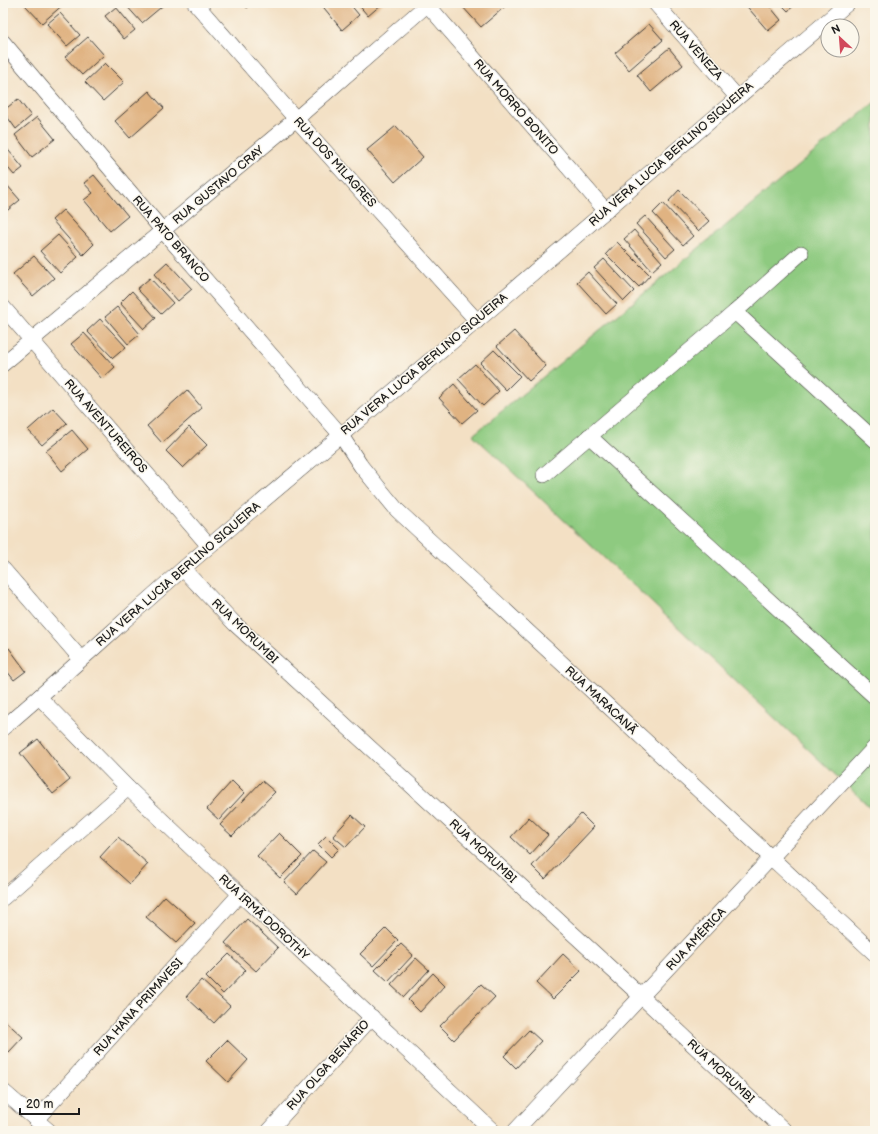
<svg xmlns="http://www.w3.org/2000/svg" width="878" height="1134" viewBox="0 0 878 1134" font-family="'Balsamiq Sans',sans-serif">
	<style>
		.green { fill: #8eca80; stroke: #55734e }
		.building { fill: #e0b382 }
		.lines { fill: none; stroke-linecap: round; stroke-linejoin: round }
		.street-casing { stroke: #3c3935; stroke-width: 16 }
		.street { stroke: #fff; stroke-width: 15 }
		.labels { text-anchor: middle; stroke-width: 3; stroke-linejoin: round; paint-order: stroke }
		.street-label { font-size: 12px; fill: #1c1c1c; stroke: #fbf7ec }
	</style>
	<rect width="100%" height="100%" fill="#fbf7ec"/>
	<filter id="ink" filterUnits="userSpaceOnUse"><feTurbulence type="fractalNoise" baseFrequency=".025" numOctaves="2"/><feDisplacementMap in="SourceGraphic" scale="8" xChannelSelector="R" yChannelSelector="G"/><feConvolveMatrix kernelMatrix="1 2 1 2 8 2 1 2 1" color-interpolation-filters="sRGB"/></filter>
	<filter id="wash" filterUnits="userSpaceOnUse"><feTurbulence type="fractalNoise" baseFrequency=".012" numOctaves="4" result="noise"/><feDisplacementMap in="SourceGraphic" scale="16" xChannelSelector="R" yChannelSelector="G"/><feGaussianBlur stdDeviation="0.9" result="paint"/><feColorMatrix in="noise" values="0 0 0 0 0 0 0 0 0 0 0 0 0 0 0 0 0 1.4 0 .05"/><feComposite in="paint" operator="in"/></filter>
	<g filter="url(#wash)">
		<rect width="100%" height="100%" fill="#f3e0c4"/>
		<polygon class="green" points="875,102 875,812 473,435"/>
		<g id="blocks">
			<g class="building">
				<polygon points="28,3 65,3 42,23 25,5"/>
				<polygon points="124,3 166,3 142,23"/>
				<polygon points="243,3 253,3 247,8"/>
				<polygon points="320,3 349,3 359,15 342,30"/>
				<polygon points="357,3 383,3 368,16"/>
				<polygon points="463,3 509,3 481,27 461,5"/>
				<polygon points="744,3 767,3 781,20 768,31"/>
				<polygon points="780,3 797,3 788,11"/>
				<polygon points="116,7 135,30 124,39 105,16"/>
				<polygon points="60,13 80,35 67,46 47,24"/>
				<polygon points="649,24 663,40 629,70 615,53"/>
				<polygon points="88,37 104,55 82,75 65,57"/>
				<polygon points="669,48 683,65 651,92 637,75"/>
				<polygon points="105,63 124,82 103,101 85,82"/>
				<polygon points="149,91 164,108 130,138 115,121"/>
				<polygon points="18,99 31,116 16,129 3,111"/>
				<polygon points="37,117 55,139 32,157 15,135"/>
				<polygon points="396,126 423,157 395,182 367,150"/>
				<polygon points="4,145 23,168 14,175 3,162 3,146"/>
				<polygon points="94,175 128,216 110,231 84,200 93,193 84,183"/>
				<polygon points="6,184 20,200 3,214 3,187"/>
				<polygon points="679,190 709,221 698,231 669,201"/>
				<polygon points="663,203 693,236 683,245 653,213"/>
				<polygon points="63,210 94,244 83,255 52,220"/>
				<polygon points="645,216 675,249 666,257 636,224"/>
				<polygon points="634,230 662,262 652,271 624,239"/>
				<polygon points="58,235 78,257 60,273 40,251"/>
				<polygon points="617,242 650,275 639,287 606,254"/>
				<polygon points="34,256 54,278 33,296 13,274"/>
				<polygon points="604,259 634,291 624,301 594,268"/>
				<polygon points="167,262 192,289 178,301 154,274"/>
				<polygon points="588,272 617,304 606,314 577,282"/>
				<polygon points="150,278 173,303 161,314 137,289"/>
				<polygon points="132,291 156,318 144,329 120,303"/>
				<polygon points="117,307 140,334 128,344 105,317"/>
				<polygon points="100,319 126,347 113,358 87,331"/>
				<polygon points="514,331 546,366 529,381 497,346"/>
				<polygon points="84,333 115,367 102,379 71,344"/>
				<polygon points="494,350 520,376 506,390 480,363"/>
				<polygon points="475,364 499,391 483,406 458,379"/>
				<polygon points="454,384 477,410 462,423 439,398"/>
				<polygon points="187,390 202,408 162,443 147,426"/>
				<polygon points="53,408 67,423 42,445 28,430"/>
				<polygon points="189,427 207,445 183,468 166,451"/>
				<polygon points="72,430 88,449 62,471 46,451"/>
				<polygon points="9,648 26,671 14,680 3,666 3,653"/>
				<polygon points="38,739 70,780 53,794 20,753"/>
				<polygon points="232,781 244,793 219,820 207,809"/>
				<polygon points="262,781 275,792 232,836 220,825"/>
				<polygon points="581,814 594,827 545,879 532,866"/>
				<polygon points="352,815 365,827 346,847 333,836"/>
				<polygon points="529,817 548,835 530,855 511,837"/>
				<polygon points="279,833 302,856 280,878 257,856"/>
				<polygon points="326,836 339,849 331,857 318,844"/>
				<polygon points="118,837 148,864 130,884 100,857"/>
				<polygon points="313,851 326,862 297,894 284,882"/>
				<polygon points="165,896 195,923 176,943 146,917"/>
				<polygon points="247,919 278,948 256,971 225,943"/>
				<polygon points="386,928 398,940 373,966 360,954"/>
				<polygon points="401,944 413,955 388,982 375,970"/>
				<polygon points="229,954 246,970 223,994 206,977"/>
				<polygon points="563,954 581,971 553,999 536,983"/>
				<polygon points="416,958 429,970 404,997 391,985"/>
				<polygon points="433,973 445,985 420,1012 408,1000"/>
				<polygon points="201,980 230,1006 214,1023 186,997"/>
				<polygon points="481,984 495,997 454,1040 440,1026"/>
				<polygon points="3,1019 23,1037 9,1052 3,1047"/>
				<polygon points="529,1030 541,1041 516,1068 504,1056"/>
				<polygon points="227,1040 248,1060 228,1082 206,1061"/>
			</g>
		</g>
	</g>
	<g filter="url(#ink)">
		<use href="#blocks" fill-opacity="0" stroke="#3c3935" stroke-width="1"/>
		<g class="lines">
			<defs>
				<g id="street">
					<polyline points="195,3 296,119 477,321"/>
					<polyline points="426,3 606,211"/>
					<polyline points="655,3 737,97"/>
					<polyline points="3,42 163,231 340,434 361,466 397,510 875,954"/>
					<polyline points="3,307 209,546"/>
					<polyline points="735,312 875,440"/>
					<polyline points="3,364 296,119 429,3"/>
					<polyline points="589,436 875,697"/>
					<polyline points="544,475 735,312 801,253"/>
					<polyline points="3,569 81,659"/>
					<polyline points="183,569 235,624 642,997 785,1131"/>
					<polyline points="39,697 128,788 240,894 493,1131"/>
					<path d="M3 728C74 668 142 603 213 543 301 468 390 394 478 320 602 215 724 108 848 3"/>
					<polyline points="3,898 128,788"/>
					<polyline points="3,1091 49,1131"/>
					<polyline points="36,1120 240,894"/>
					<polyline points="269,1131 372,1017"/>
					<polyline points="515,1131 875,747"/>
				</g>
			</defs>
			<use href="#street" class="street-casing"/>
			<use href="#street" class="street"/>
		</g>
	</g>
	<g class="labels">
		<g class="street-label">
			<text transform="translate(696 50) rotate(49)" y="4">RUA VENEZA</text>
			<text transform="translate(516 107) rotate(49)" y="4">RUA MORRO BONITO</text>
			<text transform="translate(671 154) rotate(-41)" y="4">RUA VERA LUCIA BERLINO SIQUEIRA</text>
			<text transform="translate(335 162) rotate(48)" y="4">RUA DOS MILAGRES</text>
			<text transform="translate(218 185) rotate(-40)" y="4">RUA GUSTAVO CRAY</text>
			<text transform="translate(171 239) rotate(49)" y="4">RUA PATO BRANCO</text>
			<text transform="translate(424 364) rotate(-40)" y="4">RUA VERA LUCIA BERLINO SIQUEIRA</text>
			<text transform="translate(106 426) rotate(49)" y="4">RUA AVENTUREIROS</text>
			<text transform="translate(178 574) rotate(-41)" y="4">RUA VERA LUCIA BERLINO SIQUEIRA</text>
			<text transform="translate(245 631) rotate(44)" y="4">RUA MORUMBI</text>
			<text transform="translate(601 700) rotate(43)" y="4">RUA MARACANÃ</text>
			<text transform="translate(483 851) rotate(43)" y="4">RUA MORUMBI</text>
			<text transform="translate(264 917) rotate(43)" y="4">RUA IRMÃ DOROTHY</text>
			<text transform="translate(696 939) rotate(-47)" y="4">RUA AMÉRICA</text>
			<text transform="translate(138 1007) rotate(-48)" y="4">RUA HANA PRIMAVESI</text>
			<text transform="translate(328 1065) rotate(-48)" y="4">RUA OLGA BENÁRIO</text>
			<text transform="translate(721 1071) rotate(43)" y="4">RUA MORUMBI</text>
		</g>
	</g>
	<rect width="878" height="1134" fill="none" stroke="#fbf7ec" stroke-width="16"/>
	<g transform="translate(840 38) rotate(334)"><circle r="19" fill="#fbf7ec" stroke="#a29f99"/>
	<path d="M0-3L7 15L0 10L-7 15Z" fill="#d1495b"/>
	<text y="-6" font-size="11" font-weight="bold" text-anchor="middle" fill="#1c1c1c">N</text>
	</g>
	<path d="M20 1108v6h59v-6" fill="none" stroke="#1c1c1c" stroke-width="2"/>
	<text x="26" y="1108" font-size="12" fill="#1c1c1c" stroke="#fbf7ec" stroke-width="3" paint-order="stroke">20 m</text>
</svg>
